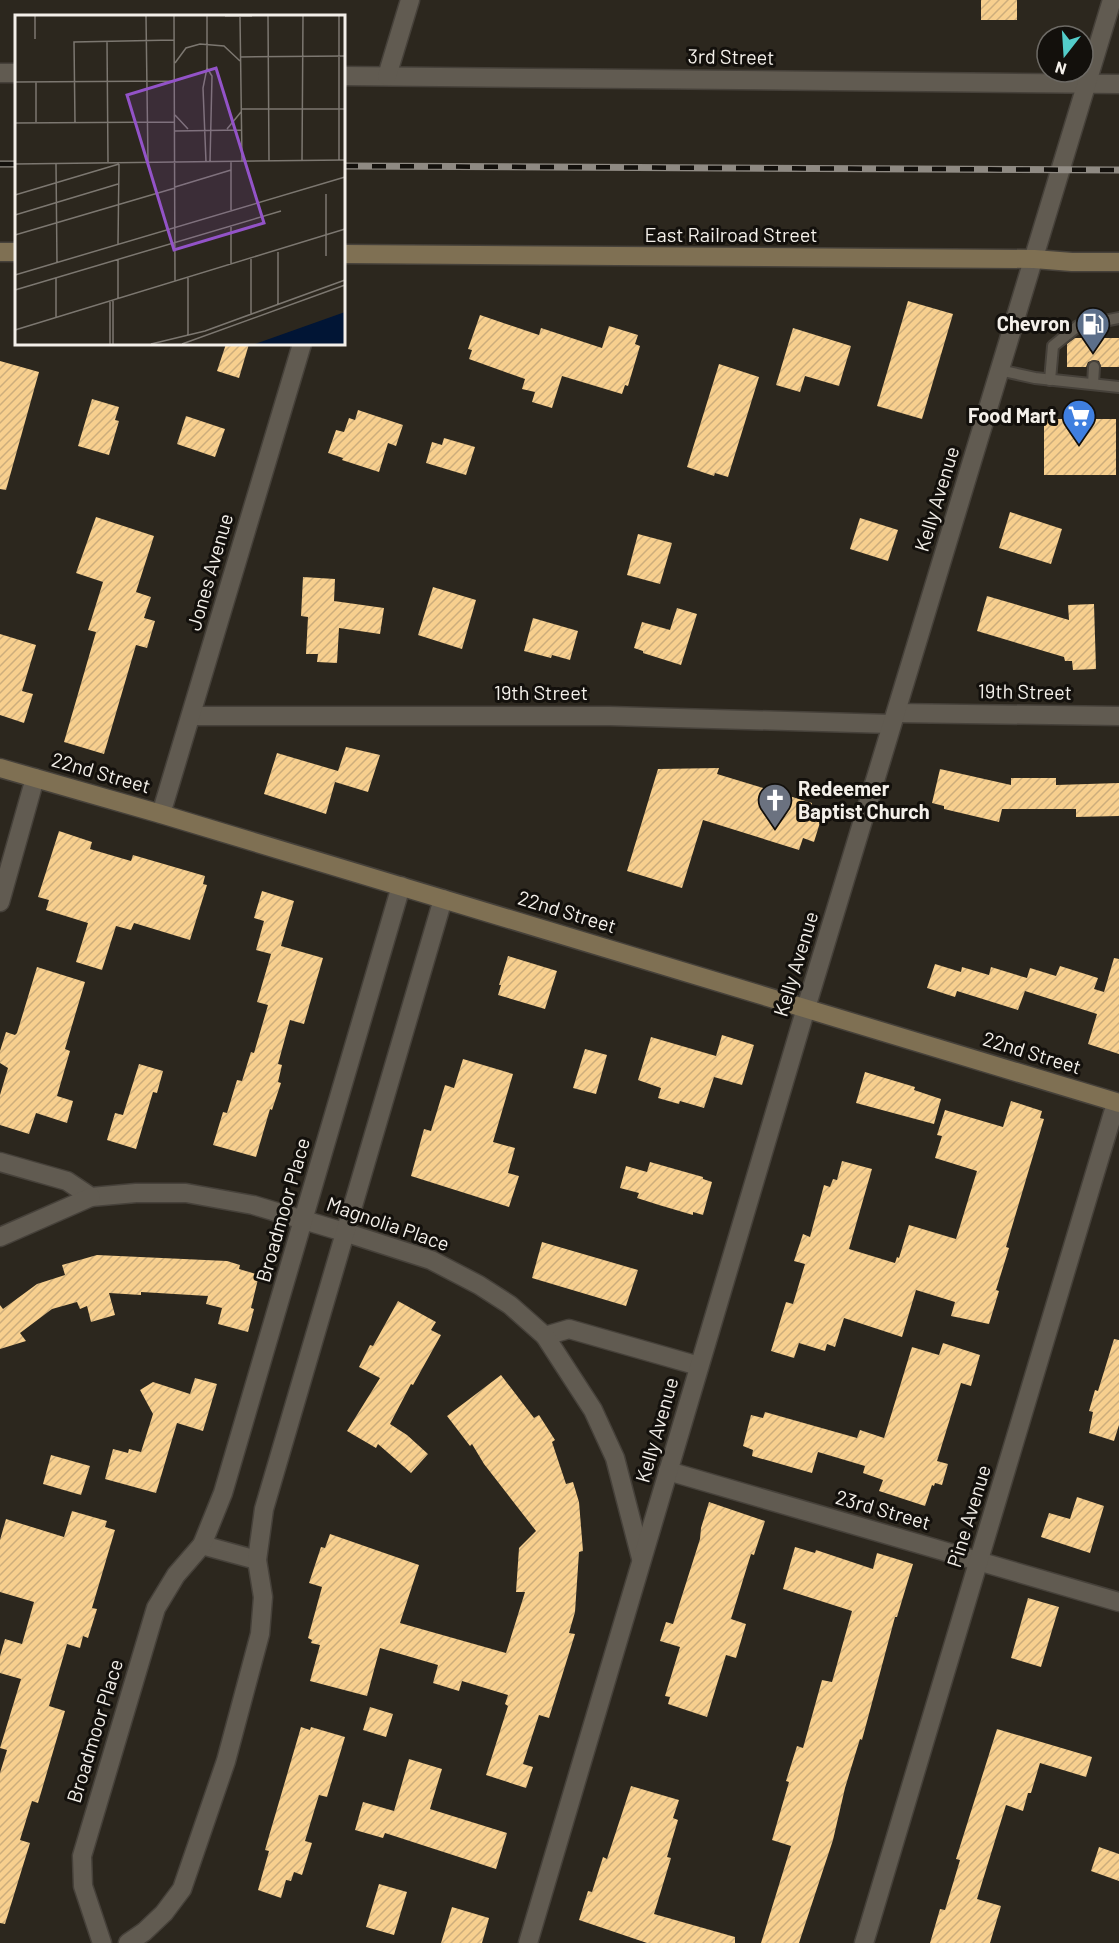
<svg xmlns="http://www.w3.org/2000/svg" width="1119" height="1943" viewBox="0 0 1119 1943" font-family="Barlow,sans-serif">
	<style>
		.building { fill: url(#building-hatch) }
		.lines { fill: none; stroke-linecap: round; stroke-linejoin: round }
		.lane-casing { stroke: #46413a; stroke-width: 14 }
		.street-casing { stroke: #46413a; stroke-width: 21 }
		.secondary-casing { stroke: #46413a; stroke-width: 21 }
		.lane { stroke: #615b51; stroke-width: 10 }
		.street { stroke: #615b51; stroke-width: 18 }
		.secondary { stroke: #7f7053; stroke-width: 18 }
		.rail-casing { stroke: #8f8a83; stroke-width: 7 }
		.rail { stroke: #13100c; stroke-width: 4.5; stroke-dasharray: 14; stroke-linecap: butt }
		.labels { text-anchor: middle; stroke-width: 6; stroke-linejoin: round; paint-order: stroke }
		.street-label { font-size: 20px; fill: #f4f0ea; stroke: #13100c }
		.poi-label { font-size: 20px; font-weight: bold; fill: #f4f0ea; stroke: #13100c; text-anchor: end }
		.inset-road { fill: none; stroke: #7c7770; stroke-width: 1.5 }
		.view { fill: #9353c8; fill-opacity: 0.15; stroke: #9353c8; stroke-width: 3 }
		.inset-edge { fill: none; stroke: #f4f0ea; stroke-width: 3 }
	</style>
	<defs>
		<pattern id="building-hatch" width="6" height="6" patternUnits="userSpaceOnUse" patternTransform="scale(1.5)"><rect width="6" height="6" fill="#f7cf8e"/><path d="M-1 1l2-2M0 6l6-6M5 7l2-2" fill="none" stroke="#ccad7c"/></pattern>
	</defs>
	<rect width="100%" height="100%" fill="#2c271e"/>
	<g class="building">
		<rect x="981" y="0" width="36" height="20"/>
		<polygon points="908,301 953,314 922,419 877,406"/>
		<polygon points="480,315 539,335 541,328 602,348 609,326 638,335 635,344 640,346 628,386 625,385 622,394 562,376 552,408 532,402 535,392 522,389 525,379 469,359 472,350 468,349"/>
		<polygon points="793,328 851,346 839,386 805,376 800,392 776,385"/>
		<polygon points="1075,338 1088,338 1089,342 1094,345 1099,344 1102,338 1119,338 1119,367 1101,367 1099,361 1094,360 1088,362 1086,367 1067,367 1067,344"/>
		<polygon points="226,344 249,344 239,378 217,371"/>
		<polygon points="0,361 39,372 6,490 0,489"/>
		<polygon points="719,364 759,377 728,477 715,473 714,476 687,467"/>
		<polygon points="92,399 119,407 115,420 119,421 109,455 78,446"/>
		<polygon points="358,410 403,425 396,446 388,443 379,472 342,460 343,458 328,453 336,430 344,432 349,418 355,420"/>
		<polygon points="186,416 225,429 215,457 177,444"/>
		<rect x="1044" y="419" width="72" height="56"/>
		<polygon points="444,438 475,447 466,475 426,463 432,442 442,445"/>
		<polygon points="1010,512 1062,529 1051,564 999,548"/>
		<polygon points="96,517 154,536 136,592 151,597 144,618 155,621 147,648 136,645 104,754 64,742 96,632 88,630 103,582 76,573"/>
		<polygon points="860,518 898,530 888,561 850,549"/>
		<polygon points="638,534 672,543 660,584 627,575"/>
		<polygon points="303,577 335,579 334,601 384,608 380,634 339,628 337,663 317,662 318,654 306,654 308,617 301,616"/>
		<polygon points="433,587 476,600 462,649 418,635"/>
		<polygon points="987,596 1069,620 1068,605 1094,604 1096,669 1073,670 1072,661 1065,661 1064,657 977,631"/>
		<polygon points="677,608 697,614 681,665 643,653 643,651 634,648 642,622 670,630"/>
		<polygon points="533,618 578,631 570,660 552,655 551,658 524,651"/>
		<polygon points="0,634 36,645 22,691 33,694 24,723 0,715"/>
		<polygon points="346,747 380,755 368,792 335,782 326,814 264,794 277,753 338,771"/>
		<polygon points="719,768 717,774 812,803 809,813 822,816 814,842 803,838 799,850 703,820 682,888 627,871 658,769"/>
		<polygon points="940,769 1011,785 1011,778 1056,778 1056,785 1119,783 1119,816 1076,817 1076,809 1002,809 999,822 944,809 944,806 932,803"/>
		<polygon points="59,831 92,842 90,849 131,861 133,855 205,876 203,884 207,885 190,940 134,923 131,930 116,926 102,970 76,962 88,923 46,910 49,900 38,897"/>
		<polygon points="262,891 294,901 281,946 323,958 304,1024 290,1020 278,1064 282,1065 278,1082 281,1083 272,1110 270,1109 256,1157 213,1145 223,1112 227,1113 237,1080 242,1081 251,1052 254,1053 268,1005 257,1002 271,954 256,950 264,921 254,918"/>
		<polygon points="508,956 557,971 545,1009 498,995 501,985 499,985"/>
		<polygon points="1114,958 1119,959 1119,1054 1088,1044 1097,1014 1025,991 1018,1010 957,991 955,997 927,988 935,964 961,972 962,967 989,975 991,967 1027,978 1030,968 1056,976 1060,966 1098,978 1094,989 1104,992"/>
		<polygon points="37,967 85,982 65,1049 70,1051 57,1096 73,1101 67,1123 36,1113 29,1134 0,1125 0,1095 8,1068 0,1063 0,1051 6,1032 15,1035 17,1033"/>
		<polygon points="722,1035 754,1045 742,1085 714,1077 704,1108 680,1101 679,1104 658,1098 661,1088 638,1080 651,1037 716,1056"/>
		<polygon points="585,1049 607,1055 596,1094 573,1088"/>
		<polygon points="463,1059 513,1074 493,1142 515,1148 508,1173 519,1176 509,1207 411,1176 424,1129 431,1131 445,1085 454,1088"/>
		<polygon points="139,1064 163,1071 157,1093 153,1092 136,1149 107,1140 115,1113 123,1115"/>
		<polygon points="865,1072 915,1087 914,1090 941,1099 934,1124 856,1103"/>
		<polygon points="1011,1101 1042,1111 1040,1118 1044,1119 1006,1247 1009,1248 996,1290 999,1291 989,1324 951,1316 955,1302 916,1290 902,1337 844,1318 835,1347 827,1344 825,1351 799,1343 794,1358 771,1351 786,1302 793,1304 805,1264 794,1261 803,1234 810,1237 824,1185 830,1187 833,1179 837,1180 842,1161 872,1169 849,1249 895,1263 897,1257 899,1258 909,1225 956,1239 977,1171 935,1158 942,1136 937,1135 945,1110 1003,1127"/>
		<polygon points="650,1162 703,1177 703,1179 712,1182 703,1215 693,1212 693,1215 659,1205 637,1198 639,1193 620,1188 626,1166 647,1172"/>
		<polygon points="542,1242 638,1270 626,1306 532,1278"/>
		<polygon points="97,1255 227,1261 240,1265 239,1269 259,1275 251,1308 254,1309 248,1332 218,1324 222,1308 206,1304 208,1296 141,1292 141,1295 109,1293 115,1315 91,1322 87,1306 80,1309 77,1302 52,1309 20,1333 26,1341 0,1349 0,1305 3,1309 37,1284 65,1275 62,1265"/>
		<polygon points="398,1301 436,1322 431,1330 441,1335 413,1385 411,1384 390,1424 407,1435 428,1454 411,1473 378,1444 376,1448 347,1431 380,1378 359,1367 370,1345 373,1346"/>
		<polygon points="1114,1339 1119,1340 1119,1425 1114,1441 1089,1433 1093,1412 1089,1411 1095,1390 1098,1391"/>
		<polygon points="943,1343 980,1355 971,1386 961,1383 937,1461 948,1464 942,1485 935,1483 934,1486 932,1485 925,1506 879,1491 883,1480 863,1473 865,1466 818,1452 812,1473 752,1456 753,1450 743,1446 751,1415 763,1418 765,1412 857,1438 860,1430 884,1438 912,1347 939,1355"/>
		<polygon points="501,1375 534,1418 539,1415 555,1440 552,1442 566,1484 573,1482 579,1502 583,1551 579,1552 575,1612 569,1633 575,1634 549,1718 539,1715 523,1764 533,1767 526,1788 486,1775 508,1706 505,1704 508,1695 462,1681 459,1691 433,1683 438,1665 380,1648 367,1696 310,1681 320,1645 311,1643 312,1640 308,1638 322,1587 309,1583 321,1547 325,1548 330,1534 419,1565 400,1623 506,1653 525,1592 516,1592 519,1548 536,1531 484,1464 472,1444 470,1446 447,1416"/>
		<polygon points="195,1378 217,1384 203,1431 177,1423 156,1493 105,1479 113,1449 128,1453 129,1449 141,1452 153,1414 140,1390 153,1382 190,1394"/>
		<polygon points="51,1455 90,1466 81,1495 43,1484"/>
		<polygon points="1077,1497 1104,1506 1090,1553 1041,1537 1049,1513 1070,1519"/>
		<polygon points="709,1502 765,1521 754,1555 751,1554 731,1619 746,1624 736,1658 726,1655 707,1717 668,1704 670,1697 665,1696 680,1647 660,1641 666,1622 673,1624 700,1539 701,1528"/>
		<polygon points="72,1511 107,1521 105,1527 115,1530 92,1608 97,1609 88,1638 83,1636 80,1648 67,1644 49,1706 65,1711 38,1803 32,1801 20,1840 30,1843 5,1924 0,1923 0,1773 7,1750 0,1748 21,1679 0,1673 0,1656 5,1639 22,1644 34,1602 0,1592 0,1540 6,1519 64,1537"/>
		<polygon points="795,1547 815,1553 816,1550 873,1569 877,1553 913,1564 897,1617 895,1617 862,1740 860,1739 845,1788 833,1840 799,1943 761,1943 791,1846 772,1840 789,1782 786,1781 797,1746 803,1748 822,1680 832,1682 852,1611 783,1589"/>
		<polygon points="1028,1598 1059,1607 1041,1667 1011,1658"/>
		<polygon points="370,1707 393,1714 386,1737 363,1730"/>
		<polygon points="301,1727 310,1730 311,1727 345,1737 327,1797 319,1795 305,1841 312,1843 302,1875 294,1872 291,1881 286,1880 281,1898 258,1890 269,1851 265,1850 269,1836"/>
		<polygon points="997,1729 1092,1757 1086,1777 1040,1763 1031,1793 1028,1793 1023,1811 1006,1805 977,1899 1001,1906 990,1943 930,1943 940,1909 945,1910 960,1860 956,1859"/>
		<polygon points="409,1759 442,1769 430,1809 507,1833 496,1869 385,1833 383,1838 355,1830 363,1802 394,1811"/>
		<polygon points="631,1786 679,1800 673,1818 678,1820 667,1857 671,1858 654,1914 735,1937 735,1943 647,1943 579,1920 588,1891 592,1892 603,1857 607,1859"/>
		<polygon points="1099,1847 1119,1854 1119,1881 1091,1871"/>
		<polygon points="379,1884 407,1892 394,1935 366,1927"/>
		<polygon points="452,1907 489,1918 482,1943 441,1943"/>
	</g>
	<g class="lines">
		<defs>
			<g id="lane">
				<polyline points="1095,338 1095,322"/>
				<polyline points="999,370 1035,378 1119,387"/>
				<polyline points="1050,380 1053,346 1078,326 1119,318"/>
				<polyline points="1093,384 1094,367"/>
			</g>
			<g id="street">
				<polyline points="0,73 16,73"/>
				<polyline points="344,76 1119,84"/>
				<polyline points="387,76 410,0"/>
				<polyline points="896,713 1119,716"/>
				<polyline points="191,716 610,716 891,724"/>
				<polyline points="161,814 302,344"/>
				<polyline points="0,902 35,778"/>
				<polyline points="0,1162 67,1181 91,1197 136,1193 186,1193 253,1205 344,1232 431,1260 479,1285 510,1305 545,1336 569,1329 699,1366"/>
				<polyline points="0,1237 91,1197"/>
				<polyline points="545,1336 593,1410 615,1458 641,1558"/>
				<polyline points="668,1471 1119,1602"/>
				<polyline points="202,1545 257,1560"/>
				<polyline points="102,1943 83,1886 82,1856 156,1608 176,1575 202,1545 223,1493 401,886"/>
				<polyline points="128,1943 144,1932 164,1913 182,1889 226,1761 260,1634 263,1597 257,1560 264,1509 443,899"/>
				<polyline points="528,1943 806,1008 1112,0"/>
				<polyline points="864,1943 1116,1103"/>
			</g>
			<g id="secondary">
				<polyline points="0,252 16,252"/>
				<polyline points="344,254 1034,259 1072,262 1119,262"/>
				<polyline points="0,768 161,814 1119,1103"/>
			</g>
		</defs>
		<use href="#lane" class="lane-casing"/>
		<use href="#street" class="street-casing"/>
		<use href="#secondary" class="secondary-casing"/>
		<use href="#lane" class="lane"/>
		<use href="#street" class="street"/>
		<use href="#secondary" class="secondary"/>
		<defs>
			<g id="rail">
				<polyline points="0,164 16,164"/>
				<polyline points="344,166 1119,170"/>
			</g>
		</defs>
		<use href="#rail" class="rail-casing"/>
		<use href="#rail" class="rail"/>
	</g>
	<defs>
		<symbol id="fuel-pin" viewBox="-11 -11 22 30"><path d="M0 17L-7.5 6A9.5 9.5 0 1 1 7.5 6Z" fill="#5c6f8a" stroke="#13100c"/><path d="M-5.5-6h7V0h2V4h1.3V-2.5L3-4.5l.8-.8L6-3V5H2.5V1h-1V6h-7ZM-4.2-4.7v3.2H.2V-4.7Z" fill="#fff"/></symbol>
		<symbol id="supermarket-pin" viewBox="-11 -11 22 30"><path d="M0 17L-7.5 6A9.5 9.5 0 1 1 7.5 6Z" fill="#3f7fe0" stroke="#13100c"/><path d="M-6-5.5h2.5l.6 2H6L4.5 2H-2.5L-4.4-4H-6ZM-1.5 3.2a1.3 1.3 0 1 0 .1 0ZM3 3.2a1.3 1.3 0 1 0 .1 0Z" fill="#fff"/></symbol>
		<symbol id="church-pin" viewBox="-11 -11 22 30"><path d="M0 17L-7.5 6A9.5 9.5 0 1 1 7.5 6Z" fill="#6b7280" stroke="#13100c"/><path d="M-1.2-6h2.4v3.5h3.3v2.4h-3.3V6h-2.4V-.1h-3.3v-2.4h3.3Z" fill="#fff"/></symbol>
	</defs>
	<g fill-rule="evenodd">
		<use href="#fuel-pin" x="1074" y="305" width="38" height="52"/>
		<use href="#supermarket-pin" x="1060" y="397" width="38" height="52"/>
		<use href="#church-pin" x="756" y="781" width="38" height="52"/>
	</g>
	<g class="labels">
		<g class="street-label">
			<text transform="translate(731 57) rotate(1)" y="7">3rd Street</text>
			<text x="731" y="242">East Railroad Street</text>
			<text transform="translate(937 499) rotate(-73)" y="7">Kelly Avenue</text>
			<text transform="translate(210 572) rotate(-74)" y="7">Jones Avenue</text>
			<text transform="translate(1025 692) rotate(1)" y="7">19th Street</text>
			<text x="541" y="700">19th Street</text>
			<text transform="translate(101 773) rotate(16)" y="7">22nd Street</text>
			<text transform="translate(567 912) rotate(17)" y="7">22nd Street</text>
			<text transform="translate(796 964) rotate(-73)" y="7">Kelly Avenue</text>
			<text transform="translate(1032 1053) rotate(17)" y="7">22nd Street</text>
			<text transform="translate(283 1210) rotate(-74)" y="7">Broadmoor Place</text>
			<text transform="translate(388 1224) rotate(19)" y="7">Magnolia Place</text>
			<text transform="translate(657 1430) rotate(-74)" y="7">Kelly Avenue</text>
			<text transform="translate(883 1510) rotate(16)" y="7">23rd Street</text>
			<text transform="translate(969 1516) rotate(-73)" y="7">Pine Avenue</text>
			<text transform="translate(95 1731) rotate(-73)" y="7">Broadmoor Place</text>
		</g>
		<g class="poi-label">
			<text x="1070" y="331">Chevron</text>
			<text x="1056" y="423">Food Mart</text>
			<text x="798" y="796" text-anchor="start">Redeemer<tspan x="798" dy="23">Baptist Church</tspan></text>
		</g>
	</g>
	<g transform="translate(15 15)">
		<rect width="330" height="330" fill="#2c271e"/>
		<path d="M330 297V329H240Z" fill="#011535"/>
		<path class="inset-road" d="M131 1 133 147M159 1 160 267M210 1H237M253 1 254 146M225 2 227 146M20 24V1M92 26 93 147M225 42 330 41M160 48 171 33 185 29 209 31 225 46M192 53 197 61 195 147M0 67 159 66M21 67V107M227 94H330M160 100 173 114M60 107 59 27 159 25M0 108 159 107M212 114 226 97M160 116 226 115M287 145 288 1M324 145V1M191 147 188 73 192 53V1M216 147V195M0 149 330 145M41 149 42 248M160 172 216 155M311 179V241M0 180 104 149M0 200 103 169M216 212V249M0 220 160 173M103 229 104 149M263 237V290M103 244V284M0 260 330 162M41 263V303M173 263V321M0 275 266 196M236 300V244M0 315 330 214M95 329V287M98 329V286M136 329 190 316 330 265M167 329 330 270"/>
		<path class="view" d="M201 53 249 208 159 235 112 80Z"/>
		<rect width="330" height="330" class="inset-edge"/>
	</g>
	<g transform="translate(1065 54) rotate(197)"><circle r="28" fill="#13100c" stroke="#6d6a65" stroke-width="1.5"/>
	<path d="M0-4.5L10 22L0 15L-10 22Z" fill="#53cdca"/>
	<text y="-9" font-size="16" font-weight="bold" text-anchor="middle" fill="#f4f0ea">N</text>
	</g>
</svg>
